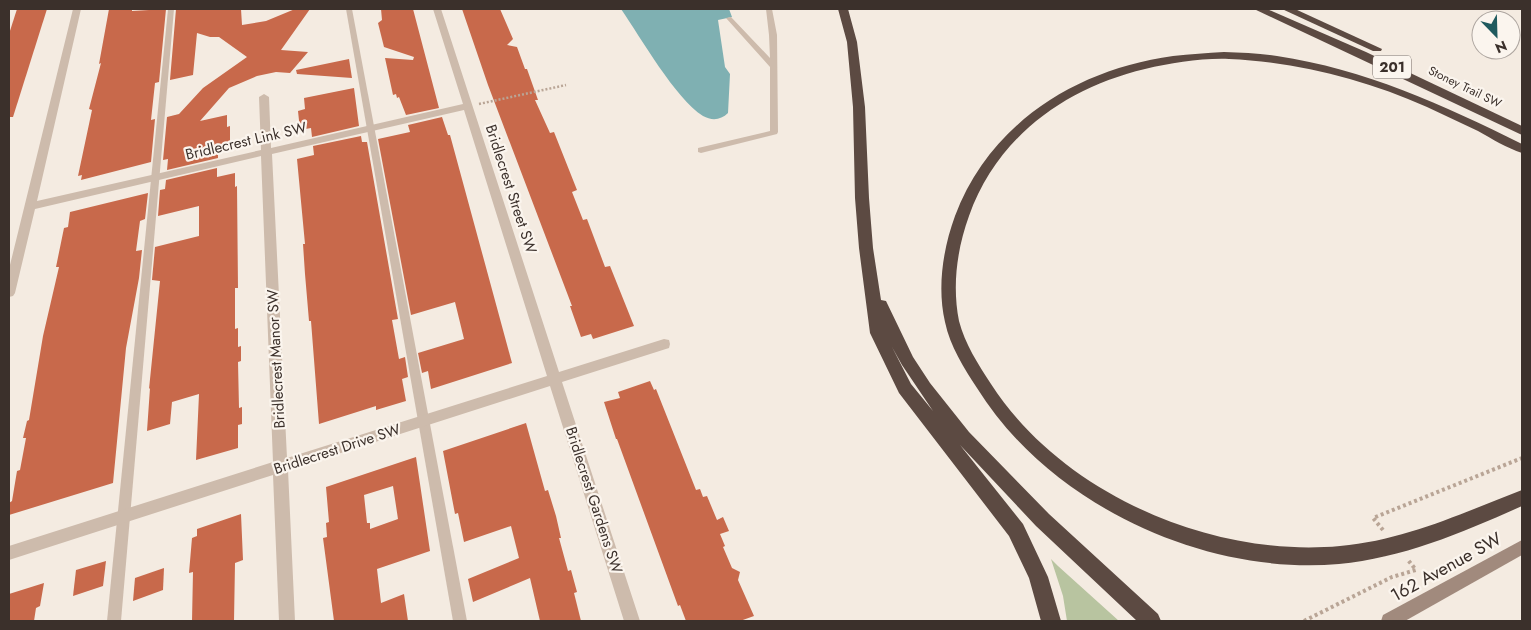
<svg xmlns="http://www.w3.org/2000/svg" width="1531" height="630" viewBox="0 0 1531 630" font-family="Jost,sans-serif">
	<style>
		.green { fill: #b8c4a0 }
		.water { fill: #7fb0b2 }
		.building { fill: #c8694b; fill-rule: evenodd }
		.lines { fill: none; stroke-linecap: round; stroke-linejoin: round }
		.path-far1 { stroke: #b9a596; stroke-width: 2.5; stroke-dasharray: 2 2; stroke-linecap: butt }
		.path { stroke: #b9a596; stroke-width: 4; stroke-dasharray: 3 3; stroke-linecap: butt }
		.service { fill: #cdbbac; fill-rule: evenodd }
		.minor { fill: #cdbbac; fill-rule: evenodd }
		.secondary { fill: #a18a7d; fill-rule: evenodd }
		.motorway { fill: #5c4a42; fill-rule: evenodd }
		.labels { text-anchor: middle; stroke-width: 4.5; stroke-linejoin: round; paint-order: stroke }
		.far-street-label { font-size: 12px; fill: #3b302b; stroke: #fbf5ee }
		.shield { fill: #fbf5ee; stroke: #756b66; stroke-width: 1 }
		.shield-label { font-size: 14px; font-weight: bold; fill: #3b302b }
		.street-label { font-size: 15px; fill: #3b302b; stroke: #fbf5ee }
		.near-street-label { font-size: 18px; fill: #3b302b; stroke: #fbf5ee }
	</style>
	<rect width="100%" height="100%" fill="#f4ebe1"/>
	<polygon class="green" points="1051,559 1058,566 1119,621 1067,621 1063,596"/>
	<path class="water" d="M621 9H729L732 17 718 20 725 67 730 74 728 113C721 120 712 121 703 116 675 98 641 38 621 9Z"/>
	<g class="building">
		<polygon points="17,9 47,9 13,117 9,117 9,34"/>
		<polygon points="109,9 132,9 132,11 166,9 159,82 155,83 151,120 155,119 151,162 81,180 82,175 78,176 92,110 89,109 101,63 99,64"/>
		<polygon points="176,9 241,9 242,25 266,21 295,9 310,9 281,50 308,52 290,73 276,72 257,76 229,88 200,121 227,115 227,127 230,126 230,146 218,149 218,158 167,170 168,159 163,160 167,117 179,114 203,88 247,57 219,37 210,37 197,33 193,75 170,80"/>
		<polygon points="381,9 413,9 439,108 406,115 399,97 397,98 396,94 393,95 385,58 413,60 414,57 384,47 378,23 382,20"/>
		<polygon points="462,9 500,9 513,39 507,45 517,47 525,69 527,69 538,100 535,100 550,133 554,132 577,190 572,192 583,220 587,219 605,267 610,266 634,326 593,339 591,334 581,337 570,306 572,306 488,85"/>
		<polygon points="349,59 352,78 297,74 296,70"/>
		<polygon points="354,88 359,126 312,137 311,128 300,130 298,111 305,109 304,98"/>
		<polygon points="442,117 448,135 450,135 512,363 431,389 428,371 422,373 418,353 464,339 455,302 411,315 378,139 410,132 408,125"/>
		<polygon points="361,136 362,142 367,142 398,319 392,320 399,359 405,357 408,377 402,379 406,401 376,410 376,406 319,424 311,321 309,321 305,274 303,244 305,244 297,159 314,155 313,146"/>
		<polygon points="217,168 217,177 235,173 235,187 237,186 238,288 235,288 235,329 238,328 238,347 241,346 241,361 238,362 239,408 242,407 242,424 238,425 238,448 196,460 199,394 172,402 170,424 147,431 150,388 149,389 160,281 152,280 155,247 199,236 199,206 158,216 160,190 165,189 166,180"/>
		<polygon points="148,193 145,219 140,221 136,251 142,250 139,278 126,348 113,483 9,515 9,503 12,501 17,471 20,470 26,438 23,438 27,421 29,420 43,336 59,267 56,267 64,228 68,227 70,212"/>
		<polygon points="650,381 654,390 656,389 696,490 700,489 703,497 707,496 717,520 723,517 729,531 720,534 725,546 723,547 732,568 740,572 738,580 754,616 740,621 686,621 680,605 678,606 617,439 616,439 604,402 620,398 618,392"/>
		<polygon points="526,423 545,491 548,490 556,516 561,538 559,538 568,571 571,570 577,592 574,593 581,621 540,621 530,578 473,602 468,579 519,558 511,526 464,542 458,513 455,514 443,451"/>
		<path d="M416 457 430 551 377 569 381 603 404 594 408 621H334L323 538 327 537 326 523 329 522 326 487ZM393 486 398 519 370 529V523H367L364 495Z"/>
		<polygon points="241,514 243,560 235,563 234,621 192,621 193,572 189,573 192,538 197,536 197,529"/>
		<polygon points="106,561 103,586 73,596 76,570"/>
		<polygon points="164,568 163,590 133,601 135,578"/>
		<polygon points="44,583 40,606 36,608 34,621 9,621 9,594"/>
	</g>
	<g class="lines">
		<polyline class="path-far1" points="479,104 566,85"/>
		<g class="path">
			<polyline points="1383,530 1373,518 1522,458"/>
			<polyline points="1304,621 1392,577 1416,570 1408,560"/>
		</g>
		<g class="service">
			<polygon points="168,9 174,9 121,621 107,621"/>
			<polygon points="346,9 352,9 467,621 453,621"/>
			<polygon points="766,9 772,9 777,35 778,132 777,134 701,153 698,152 698,148 770,131 770,67 726,18 731,17 770,58 769,35"/>
		</g>
		<path class="minor" d="M73 9H81L37 201 261 150 259 97 264 94 269 97 271 148 463 104 433 9H441L559 372 664 339 669 340 670 344 669 348 562 382 640 621H624L550 386 288 470 295 621H279L273 475 9 560V546L273 462 261 156 35 209 15 293 13 296 9 297V269ZM464 110 547 376 287 458 272 154Z"/>
		<polygon class="secondary" points="1522,540 1522,555 1405,621 1381,621 1383,615"/>
		<g class="motorway">
			<path d="M838 9H848L857 42 865 107 869 198 873 248 881 300 886 301 913 357 930 383 969 432 1049 514 1158 614 1161 621H1137L1036 526 960 445 1023 524 1048 577 1061 621H1041L1029 578 1009 536 899 393 870 333 859 248 855 198 853 107 847 42ZM892 347 902 365 933 411 911 384Z"/>
			<polygon points="1254,9 1267,9 1366,52 1522,126 1522,135"/>
			<polygon points="1282,9 1295,9 1382,49 1381,51 1373,51"/>
			<path d="M1224 52C1242 53 1260 53 1277 56 1364 69 1444 105 1522 144V153C1507 148 1492 139 1478 131 1461 123 1444 115 1427 107 1364 79 1297 62 1229 59 1201 58 1172 63 1145 69 1065 88 997 137 969 216 957 249 952 286 959 321 965 344 978 364 991 384 1062 494 1212 558 1340 546 1406 540 1462 513 1522 490V506C1464 532 1403 558 1339 564 1204 576 1049 504 977 388 964 368 950 346 945 322 937 287 943 249 955 216 990 123 1077 69 1173 56 1190 54 1207 53 1224 52Z"/>
		</g>
	</g>
	<g class="labels">
		<g class="far-street-label">
			<text transform="translate(1465 87) rotate(26)" y="4">Stoney Trail SW</text>
		</g>
		<rect class="shield" x="1373" y="55.5" width="38" height="23" rx="4"/>
		<g class="shield-label">
			<text x="1392" y="72">201</text>
		</g>
		<g class="street-label">
			<text transform="translate(246 141) rotate(-13)" y="5">Bridlecrest Link SW</text>
			<text transform="translate(511 189) rotate(72)" y="5">Bridlecrest Street SW</text>
			<text transform="translate(276 359) rotate(-93)" y="5">Bridlecrest Manor SW</text>
			<text transform="translate(337 449) rotate(-18)" y="5">Bridlecrest Drive SW</text>
			<text transform="translate(594 500) rotate(72)" y="5">Bridlecrest Gardens SW</text>
		</g>
		<g class="near-street-label">
			<text transform="translate(1446 567) rotate(-29)" y="6">162 Avenue SW</text>
		</g>
	</g>
	<rect width="1531" height="630" fill="none" stroke="#3b302b" stroke-width="20"/>
	<g transform="translate(1496 35) rotate(157)"><circle r="24" fill="#fbf5ee" stroke="#aea6a0"/>
	<path d="M0-4L9 19L0 12L-9 19Z" fill="#1f5a5e"/>
	<text y="-8" font-size="14" font-weight="bold" text-anchor="middle" fill="#3b302b">N</text>
	</g>
</svg>
